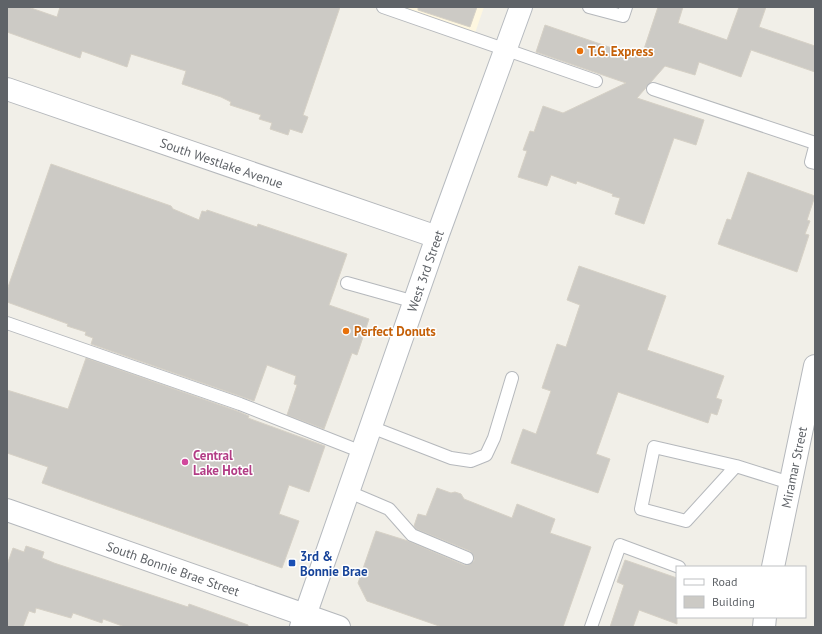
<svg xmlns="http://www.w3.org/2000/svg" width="822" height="634" viewBox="0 0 822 634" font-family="'PT Sans',sans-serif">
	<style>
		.commercial { fill: #fef7e0 }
		.building { fill: #cccac5; stroke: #d6d1c6 }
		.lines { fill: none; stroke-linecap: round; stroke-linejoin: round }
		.service-casing { stroke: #b5b8bc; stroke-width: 14 }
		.minor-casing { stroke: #b5b8bc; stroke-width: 24 }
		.tertiary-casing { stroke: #b5b8bc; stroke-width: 24 }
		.secondary-casing { stroke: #b6babf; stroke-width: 24 }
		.service { stroke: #fff; stroke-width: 12 }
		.minor { stroke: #fff; stroke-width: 22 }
		.tertiary { stroke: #fff; stroke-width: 22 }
		.secondary { stroke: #fff; stroke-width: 22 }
		.food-dot { fill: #e8710a; stroke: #fff; stroke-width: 1.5 }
		.hotel-dot { fill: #d1479c; stroke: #fff; stroke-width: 1.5 }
		.transit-dot { fill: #1a4fb4; stroke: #fff; stroke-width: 1.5 }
		.labels { text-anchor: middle; stroke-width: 3; stroke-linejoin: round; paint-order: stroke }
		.food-label { font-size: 13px; font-weight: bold; fill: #c56008; stroke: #fff; text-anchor: start }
		.street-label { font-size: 13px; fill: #5f6368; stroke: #fff }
		.hotel-label { font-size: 13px; font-weight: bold; fill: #b23c85; stroke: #fff; text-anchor: start }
		.transit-label { font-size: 13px; font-weight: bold; fill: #164399; stroke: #fff; text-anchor: start }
	</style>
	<rect width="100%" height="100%" fill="#f1efe8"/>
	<polygon class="commercial" points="391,7 484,7 474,36"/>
	<g class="building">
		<polygon points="7,7 28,7 57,17 60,7 340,7 303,115 308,117 302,133 290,129 288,135 270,129 272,123 259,119 261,115 230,105 231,102 221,97 182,84 186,71 131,54 127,67 82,51 80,58 7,32"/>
		<polygon points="418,7 477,7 470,27 418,10"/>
		<polygon points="658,7 683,7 678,23 727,40 739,7 766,7 759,27 815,46 815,72 751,50 741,77 699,62 695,75 665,66 637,98 704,120 696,145 674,138 644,224 615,214 620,198 612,196 613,194 577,181 576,184 551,175 547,186 518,177 527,151 523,150 530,131 534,132 543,106 563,113 626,83 536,52 545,25 641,58"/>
		<polygon points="51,164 171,206 173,209 199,220 202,211 206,212 207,210 257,227 258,224 347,254 329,305 369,319 357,355 352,353 324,429 287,415 297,385 294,384 296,376 267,365 254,401 91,344 93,338 85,335 86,332 67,326 68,324 7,302 7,290"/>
		<polygon points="748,172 815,196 807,220 810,221 805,234 809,235 797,272 718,244 727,219 731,220"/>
		<polygon points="579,266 666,296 647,350 724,376 716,398 722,400 717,415 711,413 708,423 618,392 596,454 610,459 598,493 511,463 523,429 536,434 551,391 542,388 557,344 566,347 580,305 567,300"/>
		<polygon points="86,358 237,411 249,416 248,418 325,446 309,492 289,485 279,514 299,521 282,568 42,483 48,467 7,453 7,390 68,409"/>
		<polygon points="437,488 451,493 455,492 461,494 464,499 512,518 517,504 555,519 550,533 591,547 563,627 442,627 367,601 358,583 376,531 408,541 464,565 468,565 474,561 474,557 470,551 416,529 414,526 418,514 426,516"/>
		<polygon points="26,546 44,552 42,558 54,563 188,607 189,604 248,625 248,627 125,627 103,619 102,623 73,613 71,618 36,608 35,613 29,611 23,627 7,627 7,565 13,548 24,552"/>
		<polygon points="625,560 677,578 677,624 639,610 633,627 610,627 624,585 617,582"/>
	</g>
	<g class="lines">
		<defs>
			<g id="service">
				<polyline points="383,7 596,81"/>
				<polyline points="589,7 623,16 626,7"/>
				<polyline points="653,89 815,143"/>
				<polyline points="815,147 811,162 815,163"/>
				<polyline points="347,283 415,302"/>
				<polyline points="7,323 240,404 362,452"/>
				<polyline points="371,427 451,458 471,461 486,455 494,438 512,378"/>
				<polyline points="736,466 686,521 641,509 654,447 736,466 790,483"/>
				<polyline points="349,492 389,509 412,535 467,558"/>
				<polyline points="591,627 620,545 679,567"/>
			</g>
			<g id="minor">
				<path id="s1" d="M773 567 815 366"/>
				<polyline points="764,627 765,617"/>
			</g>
			<g id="tertiary">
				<path id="s2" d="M7 89 437 237"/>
				<path id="s3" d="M7 510 339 627"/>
			</g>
			<g id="secondary">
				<path id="s4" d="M301 627 437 237 521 7"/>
			</g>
		</defs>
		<use href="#service" class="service-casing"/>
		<use href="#minor" class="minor-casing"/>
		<use href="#tertiary" class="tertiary-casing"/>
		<use href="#secondary" class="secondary-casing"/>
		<use href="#service" class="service"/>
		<use href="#minor" class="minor"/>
		<use href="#tertiary" class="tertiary"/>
		<use href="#secondary" class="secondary"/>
	</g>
	<g class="food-dot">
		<circle cx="580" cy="51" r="4"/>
		<circle cx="346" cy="331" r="4"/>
	</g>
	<circle class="hotel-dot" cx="185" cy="462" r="4"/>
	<rect class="transit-dot" x="288" y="559" width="8" height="8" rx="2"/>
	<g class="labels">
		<g class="food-label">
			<text x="588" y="56">T.G. Express</text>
			<text x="354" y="336">Perfect Donuts</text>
		</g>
		<g class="street-label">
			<text dy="5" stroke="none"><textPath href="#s2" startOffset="227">South Westlake Avenue</textPath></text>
			<text dy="5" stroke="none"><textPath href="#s4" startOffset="377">West 3rd Street</textPath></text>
			<text dy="5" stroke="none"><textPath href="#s1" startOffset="102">Miramar Street</textPath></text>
			<text dy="5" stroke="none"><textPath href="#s3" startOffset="176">South Bonnie Brae Street</textPath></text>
		</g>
		<g class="hotel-label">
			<text x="193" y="460">Central<tspan x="193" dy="15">Lake Hotel</tspan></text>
		</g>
		<g class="transit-label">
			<text x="300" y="561">3rd &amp;<tspan x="300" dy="15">Bonnie Brae</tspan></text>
		</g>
	</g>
	<rect width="822" height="634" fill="none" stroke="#5f6368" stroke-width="16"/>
	<rect x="676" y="566" width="130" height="52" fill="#ffffff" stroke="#bfc1c3"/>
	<rect x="684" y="579" width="20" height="6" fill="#ffffff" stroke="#bfc1c3"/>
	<text x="712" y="586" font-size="12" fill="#5f6368">Road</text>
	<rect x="684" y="596" width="20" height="12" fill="#cccac5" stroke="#bfc1c3"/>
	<text x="712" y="606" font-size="12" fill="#5f6368">Building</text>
</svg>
